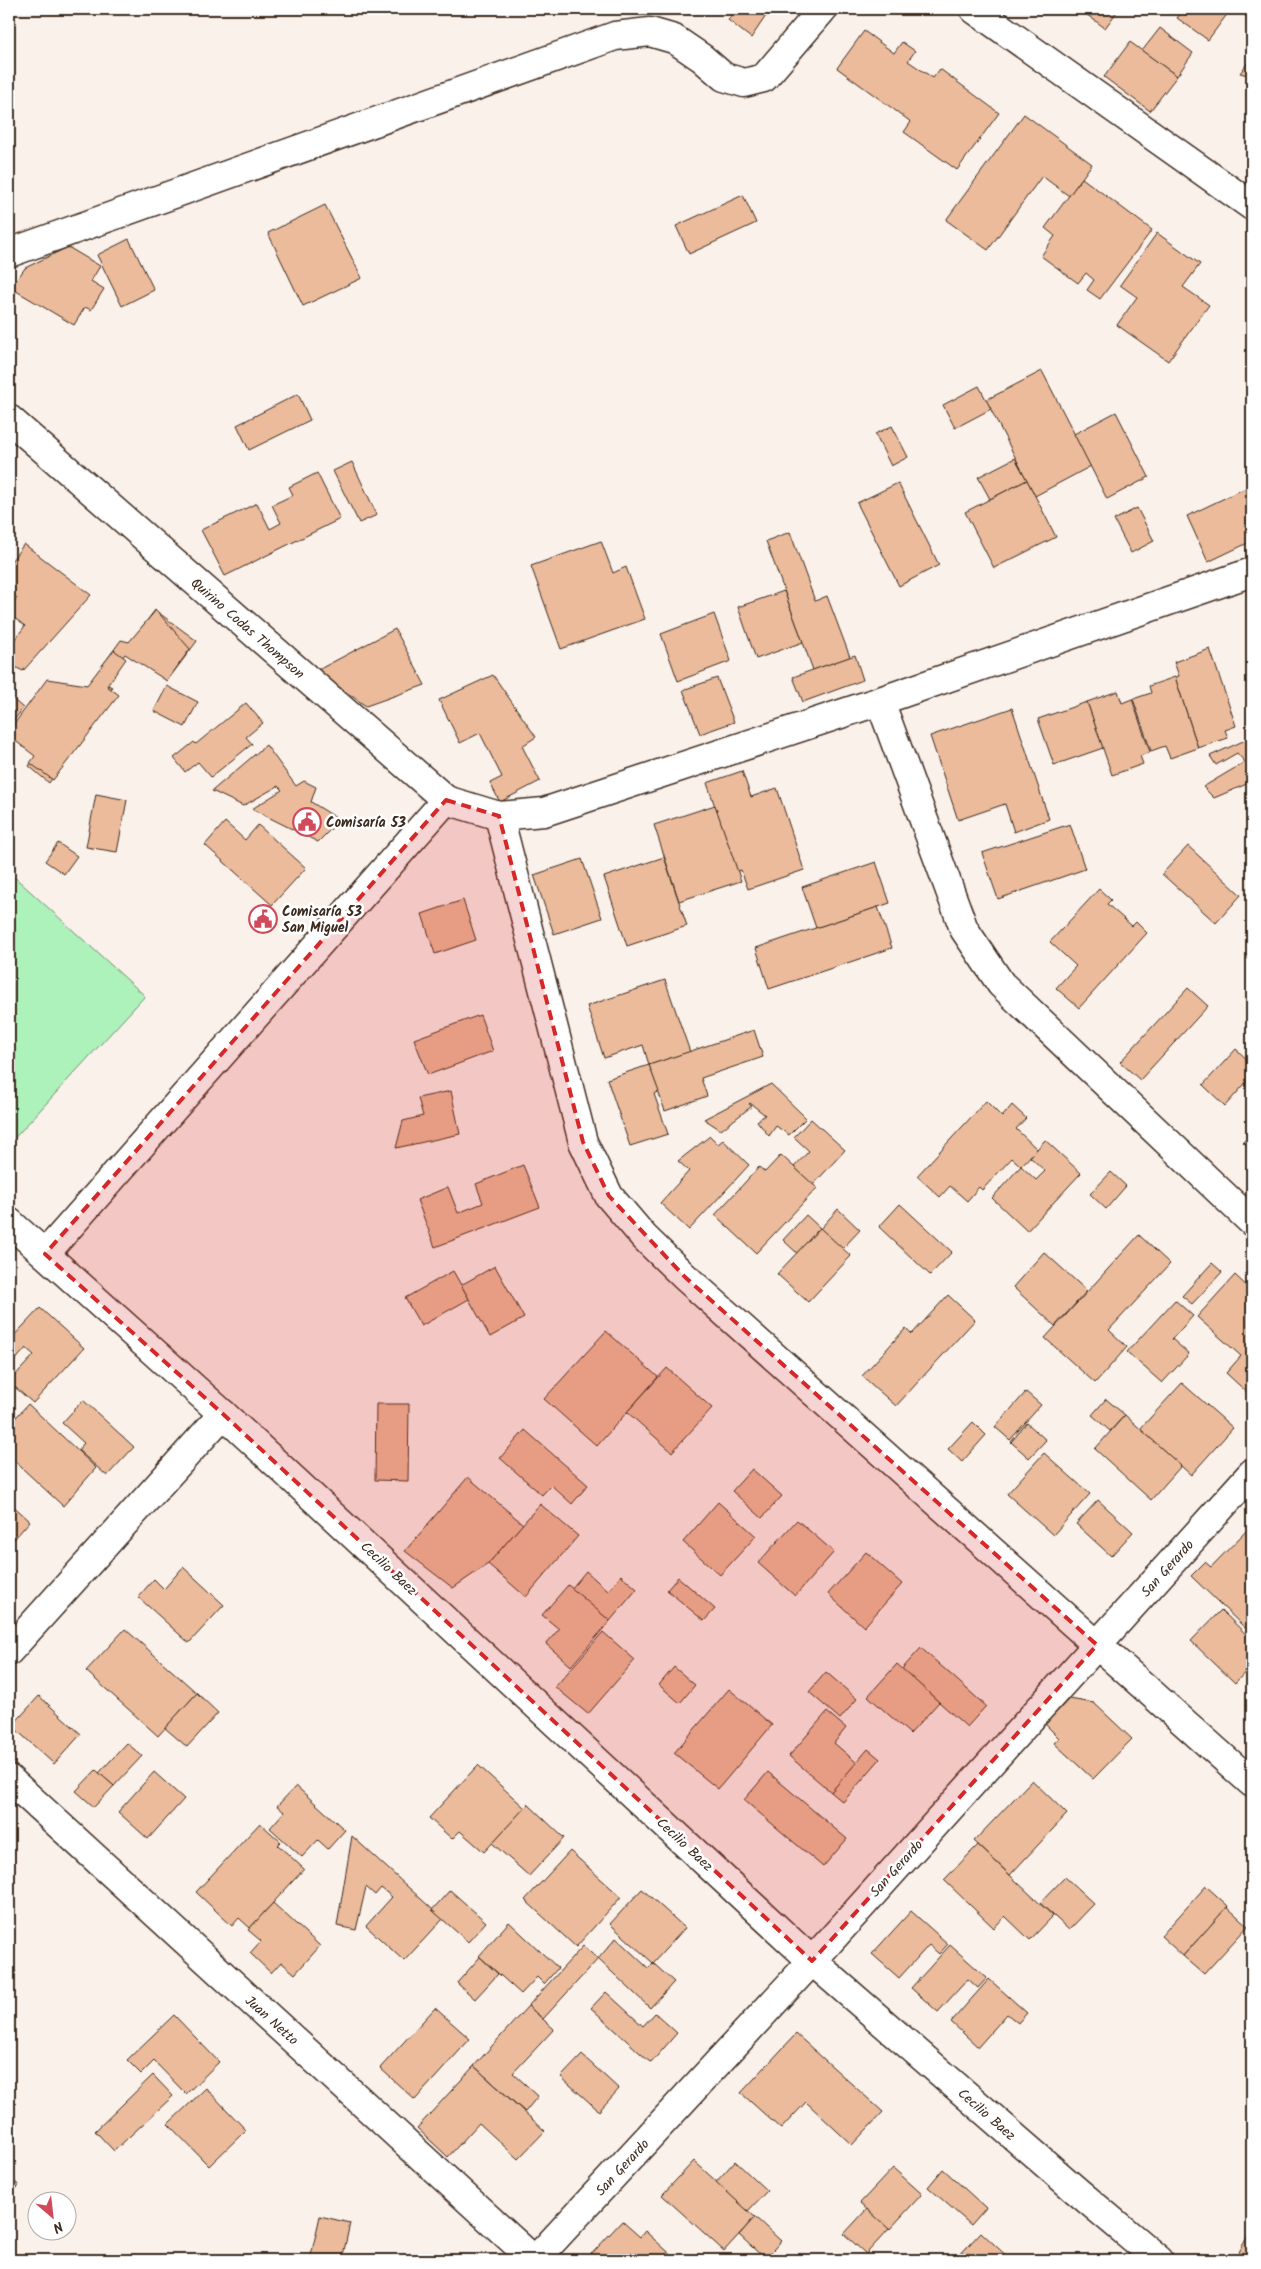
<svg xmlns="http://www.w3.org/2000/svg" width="1261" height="2269" viewBox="0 0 1261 2269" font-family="Kalam,sans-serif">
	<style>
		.grass { fill: #adf1bb; stroke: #748e6c }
		.building { fill: #ebbb9b; stroke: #3b2a1e }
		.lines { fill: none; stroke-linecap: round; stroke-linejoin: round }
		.minor-casing { stroke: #3b2a1e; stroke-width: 31 }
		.minor { stroke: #fff; stroke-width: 28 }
		.marked { fill: #d62828; fill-opacity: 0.2; stroke: #d62828; stroke-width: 4; stroke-dasharray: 10 6; stroke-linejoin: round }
		.labels { text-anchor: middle; stroke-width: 5; stroke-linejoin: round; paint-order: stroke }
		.street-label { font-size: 14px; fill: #3b2a1e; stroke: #fff }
		.poi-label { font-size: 14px; font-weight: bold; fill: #3b2a1e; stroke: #fff; text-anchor: start }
	</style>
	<rect width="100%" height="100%" fill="#fbf1eb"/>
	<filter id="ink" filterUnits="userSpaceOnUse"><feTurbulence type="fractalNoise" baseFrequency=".02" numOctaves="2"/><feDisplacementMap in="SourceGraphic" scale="10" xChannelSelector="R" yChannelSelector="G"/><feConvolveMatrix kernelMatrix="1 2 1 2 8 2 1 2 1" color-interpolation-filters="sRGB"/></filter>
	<g filter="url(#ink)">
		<polygon class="grass" points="9,872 145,996 9,1144"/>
		<g class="building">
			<polygon points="737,9 768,9 770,10 751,38 728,20"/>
			<polygon points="1079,9 1119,9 1105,28"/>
			<polygon points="1184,9 1231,9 1208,40 1177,18"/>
			<polygon points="1239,9 1252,9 1252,21 1238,10"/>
			<polygon points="1160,28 1193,53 1177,76 1142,51"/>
			<polygon points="864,31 894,53 902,42 915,51 908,61 933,78 940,69 999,113 957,170 904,132 911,122 837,68"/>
			<polygon points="1130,42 1177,76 1150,111 1104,77"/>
			<polygon points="1252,57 1252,76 1240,73"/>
			<polygon points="1024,114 1092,164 1069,196 1042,176 988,250 946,220"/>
			<polygon points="1082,178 1152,230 1100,299 1087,290 1094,280 1086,273 1078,283 1041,256 1055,236 1045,228"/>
			<polygon points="743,195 756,223 689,254 676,226"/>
			<polygon points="325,205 362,278 303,306 268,233"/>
			<polygon points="1157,233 1200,264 1183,287 1209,305 1168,361 1117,325 1137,297 1120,285"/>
			<polygon points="129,239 154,290 122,306 97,255"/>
			<polygon points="68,247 100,266 91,281 104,289 91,310 85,307 74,325 11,288 25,268"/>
			<polygon points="1042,371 1091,466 1035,496 986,400"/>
			<polygon points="979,386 991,409 955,428 943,405"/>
			<polygon points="298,394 310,420 249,450 237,425"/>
			<polygon points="1116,412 1149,477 1107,499 1074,434"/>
			<polygon points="892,426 908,457 891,466 875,434"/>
			<polygon points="1015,458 1027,480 990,499 978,477"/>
			<polygon points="352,462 377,515 359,523 333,471"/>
			<polygon points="317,473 340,519 225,576 201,530 257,503 270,529 281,523 272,505 293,495 289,487"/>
			<polygon points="1027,480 1056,537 994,568 965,512"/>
			<polygon points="898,483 939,565 899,586 857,503"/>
			<polygon points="1252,485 1252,541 1208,562 1187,516"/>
			<polygon points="1137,508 1154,541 1131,553 1114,520"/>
			<polygon points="790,532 815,601 827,596 850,657 813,670 766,541"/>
			<polygon points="601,541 613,573 626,567 645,619 561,649 531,566"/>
			<polygon points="24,544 91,595 23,671 9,664 9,647 25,626 9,614 9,609 17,598 9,592 9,564"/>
			<polygon points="784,591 803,642 756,659 738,607"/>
			<polygon points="155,610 197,641 167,681 125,649"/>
			<polygon points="156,610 190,649 167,681 125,654 104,683 112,687 49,783 29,766 121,640 129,642"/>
			<polygon points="714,614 731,661 678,681 661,634"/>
			<polygon points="395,629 425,685 366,706 316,671"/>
			<polygon points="1210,649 1236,726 1225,730 1228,738 1198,748 1175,677 1179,676 1174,662"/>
			<polygon points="114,650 126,659 107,686 119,695 53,780 30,763 35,756 9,736 9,731 47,679 87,685"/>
			<polygon points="855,655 863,680 803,702 793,677"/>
			<polygon points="493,675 536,737 522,746 540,781 500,802 490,783 502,777 480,733 460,743 439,700"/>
			<polygon points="1175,677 1198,748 1170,758 1165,746 1151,751 1133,699 1151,693 1149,686"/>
			<polygon points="717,678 734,722 700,734 683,690"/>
			<polygon points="167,686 198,702 185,727 154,711"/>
			<polygon points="1118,691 1122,703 1132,699 1150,752 1140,756 1143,764 1112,775 1087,702"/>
			<polygon points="9,696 23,708 9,727"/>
			<polygon points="1087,702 1103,748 1054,765 1038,719"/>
			<polygon points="246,703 263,723 246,737 252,744 211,777 198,762 185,772 174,758 194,742 196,744"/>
			<polygon points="1012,708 1049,819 1014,832 1005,804 958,820 930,736"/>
			<polygon points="1252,737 1252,776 1247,779 1249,783 1214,798 1203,787 1245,762 1237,753 1216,765 1210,756"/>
			<polygon points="266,745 296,786 304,781 316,787 311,802 340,820 318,842 252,809 282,790 278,786 243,806 212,791"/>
			<polygon points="742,771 751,797 777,788 804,870 748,889 741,870 737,871 707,783"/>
			<polygon points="96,794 127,800 117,852 86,847"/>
			<polygon points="715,805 741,881 679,901 654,825"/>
			<polygon points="225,822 245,840 258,825 306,868 272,905 205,845"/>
			<polygon points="1070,824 1085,869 998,899 982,853"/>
			<polygon points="58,843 77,856 64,874 45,861"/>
			<polygon points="1188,846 1241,895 1216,923 1162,874"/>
			<polygon points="664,857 687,926 627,946 604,877"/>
			<polygon points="582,859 602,918 554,934 534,875"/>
			<polygon points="876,862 890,903 816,928 802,887"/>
			<polygon points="1099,889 1111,900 1107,904 1132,926 1136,922 1147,933 1079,1008 1056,988 1076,966 1050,942"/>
			<polygon points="463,900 476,940 435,954 422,914"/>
			<polygon points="878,907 892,948 769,989 756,948"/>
			<polygon points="665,980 690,1052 649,1065 643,1045 604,1058 587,1006"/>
			<polygon points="1188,988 1208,1006 1140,1080 1120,1062"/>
			<polygon points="480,1015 493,1051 428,1075 414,1039"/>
			<polygon points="754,1030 763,1057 701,1078 707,1096 665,1111 649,1065"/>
			<polygon points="1236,1049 1252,1064 1252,1076 1225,1106 1203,1085"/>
			<polygon points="649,1065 659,1092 654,1094 668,1134 630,1146 607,1079"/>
			<polygon points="771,1084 806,1118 789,1135 776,1126 769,1136 757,1121 765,1115 750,1103 749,1104 752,1106 721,1130 704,1119"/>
			<polygon points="451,1091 460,1134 396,1148 403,1121 423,1116 418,1098"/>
			<polygon points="986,1101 1002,1117 1012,1105 1026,1118 1016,1129 1037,1149 1021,1166 1012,1158 982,1190 979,1187 967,1201 950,1186 940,1197 917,1176"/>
			<polygon points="811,1119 845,1150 813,1185 794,1167 809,1151 794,1137"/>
			<polygon points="1252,1133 1252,1151 1243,1142"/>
			<polygon points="710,1136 718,1144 723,1140 749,1165 689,1230 660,1203 689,1171 678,1161"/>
			<polygon points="1045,1140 1081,1173 1027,1231 992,1198 1021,1166 1036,1180 1045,1171 1030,1157"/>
			<polygon points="781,1155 817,1188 756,1253 715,1215 759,1167 765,1172"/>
			<polygon points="523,1165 540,1207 435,1247 417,1200 448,1187 458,1213 483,1203 476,1184"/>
			<polygon points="1111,1172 1126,1186 1106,1209 1090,1194"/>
			<polygon points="900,1204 952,1252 930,1275 879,1227"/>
			<polygon points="838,1209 860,1230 842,1249 820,1229"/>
			<polygon points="806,1215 820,1228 797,1253 783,1240"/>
			<polygon points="820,1228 851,1256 808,1302 777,1274"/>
			<polygon points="1139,1235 1170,1264 1109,1330 1127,1347 1095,1383 1045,1338"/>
			<polygon points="1044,1252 1087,1291 1055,1326 1013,1287"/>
			<polygon points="1212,1263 1222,1272 1192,1304 1182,1296"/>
			<polygon points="495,1266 524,1318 490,1337 461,1285"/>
			<polygon points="453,1271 469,1299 421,1326 405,1298"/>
			<polygon points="1235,1275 1252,1291 1252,1397 1226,1373 1241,1356 1197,1317"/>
			<polygon points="948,1295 975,1320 896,1406 862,1376 906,1328 912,1334"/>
			<polygon points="1175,1300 1193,1316 1172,1339 1189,1354 1162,1383 1127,1352"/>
			<polygon points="40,1308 84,1348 33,1403 9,1382 34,1355 26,1348 13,1363 10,1360 9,1362 9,1341"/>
			<polygon points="606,1331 658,1377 597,1446 544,1399"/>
			<polygon points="667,1368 712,1408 672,1452 627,1412"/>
			<polygon points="1182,1383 1233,1428 1191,1475 1140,1429"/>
			<polygon points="1026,1392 1041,1405 1010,1440 995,1427"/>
			<polygon points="1106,1399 1125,1415 1110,1431 1092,1415"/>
			<polygon points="83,1400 134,1447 107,1476 78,1450 84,1443 62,1423"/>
			<polygon points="28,1404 96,1468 63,1506 9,1456 9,1425"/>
			<polygon points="376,1404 409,1404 408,1481 375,1480"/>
			<polygon points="1125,1415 1181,1466 1151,1500 1095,1449"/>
			<polygon points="973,1422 986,1435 962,1462 948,1449"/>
			<polygon points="1027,1423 1046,1440 1029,1458 1011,1442"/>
			<polygon points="525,1430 588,1485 572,1504 551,1485 542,1495 500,1458"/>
			<polygon points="1044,1453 1090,1494 1053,1535 1007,1494"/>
			<polygon points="752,1469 782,1496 762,1518 732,1491"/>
			<polygon points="468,1477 523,1524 488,1564 453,1588 405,1551"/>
			<polygon points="1098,1500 1133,1532 1111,1556 1076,1524"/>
			<polygon points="9,1502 30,1521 9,1545"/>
			<polygon points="718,1502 756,1536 720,1575 683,1542"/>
			<polygon points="540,1504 578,1536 526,1597 488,1564"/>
			<polygon points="797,1520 834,1552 795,1596 758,1563"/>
			<polygon points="1250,1527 1252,1529 1252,1620 1245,1628 1191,1576 1205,1562 1211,1567"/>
			<polygon points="866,1552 902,1584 864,1627 828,1594"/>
			<polygon points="183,1567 224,1605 189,1643 138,1597 154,1579 164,1589"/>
			<polygon points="586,1571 608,1591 621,1575 637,1589 610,1621 571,1589"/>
			<polygon points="678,1577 715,1609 704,1621 667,1590"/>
			<polygon points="568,1585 610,1621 571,1666 546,1644 559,1629 542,1615"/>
			<polygon points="1221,1610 1252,1640 1252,1665 1235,1683 1191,1641"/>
			<polygon points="125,1629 197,1693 158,1736 86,1671"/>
			<polygon points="603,1632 635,1660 588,1714 555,1687"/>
			<polygon points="921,1648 986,1706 967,1727 902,1669"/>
			<polygon points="897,1664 939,1702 910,1734 868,1696"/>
			<polygon points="674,1667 695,1685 680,1703 659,1685"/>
			<polygon points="826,1672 857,1699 840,1719 809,1692"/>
			<polygon points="729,1689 772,1725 718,1789 674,1753"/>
			<polygon points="197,1693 218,1713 187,1747 165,1728"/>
			<polygon points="39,1696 81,1734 54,1764 12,1726"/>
			<polygon points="1069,1699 1094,1703 1132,1739 1093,1779 1054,1743 1059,1738 1045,1724"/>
			<polygon points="827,1712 846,1728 834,1743 857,1763 831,1792 789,1756"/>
			<polygon points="127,1743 142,1756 114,1786 99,1773"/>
			<polygon points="868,1749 880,1759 843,1802 831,1792"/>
			<polygon points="478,1765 525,1808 484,1852 460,1831 452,1839 429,1818"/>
			<polygon points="96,1770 114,1786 94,1807 76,1791"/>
			<polygon points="154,1772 184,1799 148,1839 118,1812"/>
			<polygon points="768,1772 847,1839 823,1867 744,1800"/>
			<polygon points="1032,1780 1067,1814 1010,1875 974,1841"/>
			<polygon points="296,1786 345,1830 328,1849 318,1840 302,1857 270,1828 284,1812 277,1806"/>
			<polygon points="528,1804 564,1838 529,1876 492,1843"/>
			<polygon points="260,1823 281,1842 278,1845 304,1869 250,1928 239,1918 232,1926 196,1892"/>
			<polygon points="352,1836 443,1919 404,1961 366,1926 392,1897 381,1888 375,1895 366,1887 356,1930 337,1926"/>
			<polygon points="978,1845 1053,1916 1030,1940 1005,1916 994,1928 944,1880"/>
			<polygon points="570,1851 621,1897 576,1947 525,1900"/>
			<polygon points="1065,1877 1094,1904 1069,1930 1040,1903"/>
			<polygon points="1206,1886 1228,1906 1183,1956 1161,1936"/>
			<polygon points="642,1889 685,1928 653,1963 610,1924"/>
			<polygon points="450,1890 486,1922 468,1942 432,1910"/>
			<polygon points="273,1903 320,1946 295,1974 281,1962 271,1973 250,1953 261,1941 248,1930"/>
			<polygon points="1227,1907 1248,1926 1204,1974 1183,1956"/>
			<polygon points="911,1911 948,1944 939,1954 929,1945 899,1978 872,1954"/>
			<polygon points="509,1922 558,1968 544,1984 537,1977 521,1994 479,1956"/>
			<polygon points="616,1938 648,1968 653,1963 674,1982 650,2008 598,1959"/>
			<polygon points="950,1945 987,1978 978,1988 968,1979 938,2012 911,1988"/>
			<polygon points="583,1946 598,1959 543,2019 528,2006"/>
			<polygon points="480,1957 498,1974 475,1999 457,1983"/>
			<polygon points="989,1979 1027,2013 1018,2023 1007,2014 978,2047 951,2022"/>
			<polygon points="606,1992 643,2026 655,2013 677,2033 651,2063 591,2008"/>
			<polygon points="528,2006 554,2029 513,2073 538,2096 525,2112 474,2066"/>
			<polygon points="435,2008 470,2039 415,2100 380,2068"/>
			<polygon points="174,2015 219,2062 186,2094 154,2061 141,2074 127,2060"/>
			<polygon points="796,2034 883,2112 852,2145 806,2102 781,2129 741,2093"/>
			<polygon points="582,2055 619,2089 599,2111 561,2077"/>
			<polygon points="474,2066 545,2131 518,2159 479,2123 448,2157 417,2128"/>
			<polygon points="153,2075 173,2096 114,2151 95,2131"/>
			<polygon points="206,2088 246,2130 209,2166 168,2124"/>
			<polygon points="694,2161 755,2217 724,2251 662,2195"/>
			<polygon points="735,2161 767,2191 748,2211 716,2182"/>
			<polygon points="893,2168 922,2194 889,2230 860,2203"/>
			<polygon points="943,2169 986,2208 971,2225 928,2187"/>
			<polygon points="9,2175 19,2186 9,2196"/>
			<polygon points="867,2209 889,2229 866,2254 844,2234"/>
			<polygon points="320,2216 350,2223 342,2260 310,2260"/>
			<polygon points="755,2217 781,2241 765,2259 739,2235"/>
			<polygon points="622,2221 640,2237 645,2231 677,2260 586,2260"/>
			<polygon points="1252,2228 1252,2260 1249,2260 1238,2254"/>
			<polygon points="981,2232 1011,2260 955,2260"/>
		</g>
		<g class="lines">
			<defs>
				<g id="minor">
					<polyline points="974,9 1252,206"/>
					<polyline points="9,253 615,36 650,32 674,39 702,58 724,77 744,83 764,78 823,9"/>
					<polyline points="9,419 446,800 499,816 544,812 880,701 1252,572"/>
					<polyline points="880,701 964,929 1001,984 1252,1222"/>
					<polyline points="499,816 583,1142 609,1196 644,1237 685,1277 1252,1783"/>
					<polyline points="9,1222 223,1414 812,1961 1078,2192 1159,2260"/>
					<polyline points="45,1254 446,800"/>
					<polyline points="9,1651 223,1414"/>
					<polyline points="9,1779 534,2260"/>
					<polyline points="535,2260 812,1961 1252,1473"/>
				</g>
			</defs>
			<use href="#minor" class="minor-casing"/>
			<use href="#minor" class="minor"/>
		</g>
	</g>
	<path class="marked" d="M446 800 499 816 583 1142 609 1196 685 1277 1097 1645 812 1961 223 1414 45 1254Z"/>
	<defs>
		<symbol id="civic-ring" viewBox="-11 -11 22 22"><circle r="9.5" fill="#fff" stroke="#d1495b" stroke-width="1.5"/><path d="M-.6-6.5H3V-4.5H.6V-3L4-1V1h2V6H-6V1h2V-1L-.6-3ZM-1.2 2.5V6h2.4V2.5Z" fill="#d1495b"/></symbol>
	</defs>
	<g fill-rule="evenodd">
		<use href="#civic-ring" x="291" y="806" width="32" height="32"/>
		<use href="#civic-ring" x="247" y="903" width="32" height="32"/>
	</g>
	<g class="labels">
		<g class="street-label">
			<text transform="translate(248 628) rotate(41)" y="5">Quirino Codas Thompson</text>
			<text transform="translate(389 1568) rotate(43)" y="5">Cecilio Baez</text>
			<text transform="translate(1167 1568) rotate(-48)" y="5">San Gerardo</text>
			<text transform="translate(685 1844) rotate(43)" y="5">Cecilio Baez</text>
			<text transform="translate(896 1868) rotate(-48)" y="5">San Gerardo</text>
			<text transform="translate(272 2020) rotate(42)" y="5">Juan Netto</text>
			<text transform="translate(987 2114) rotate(41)" y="5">Cecilio Baez</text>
			<text transform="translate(622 2167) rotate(-47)" y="5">San Gerardo</text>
		</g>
		<g class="poi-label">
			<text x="326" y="827">Comisaría 53</text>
			<text x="282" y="916">Comisaría 53<tspan x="282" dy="16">San Miguel</tspan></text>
		</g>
	</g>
	<rect width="1261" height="2269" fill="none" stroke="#fff" stroke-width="30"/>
	<rect x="15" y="15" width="1231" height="2239" fill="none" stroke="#3b2a1e" stroke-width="2" filter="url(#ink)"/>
	<g transform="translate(52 2216) rotate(152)"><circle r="24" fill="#ffffff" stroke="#b1aaa5"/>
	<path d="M0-4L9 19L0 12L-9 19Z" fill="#d1495b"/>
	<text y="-8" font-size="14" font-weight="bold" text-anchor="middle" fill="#3b2a1e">N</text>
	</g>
</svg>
